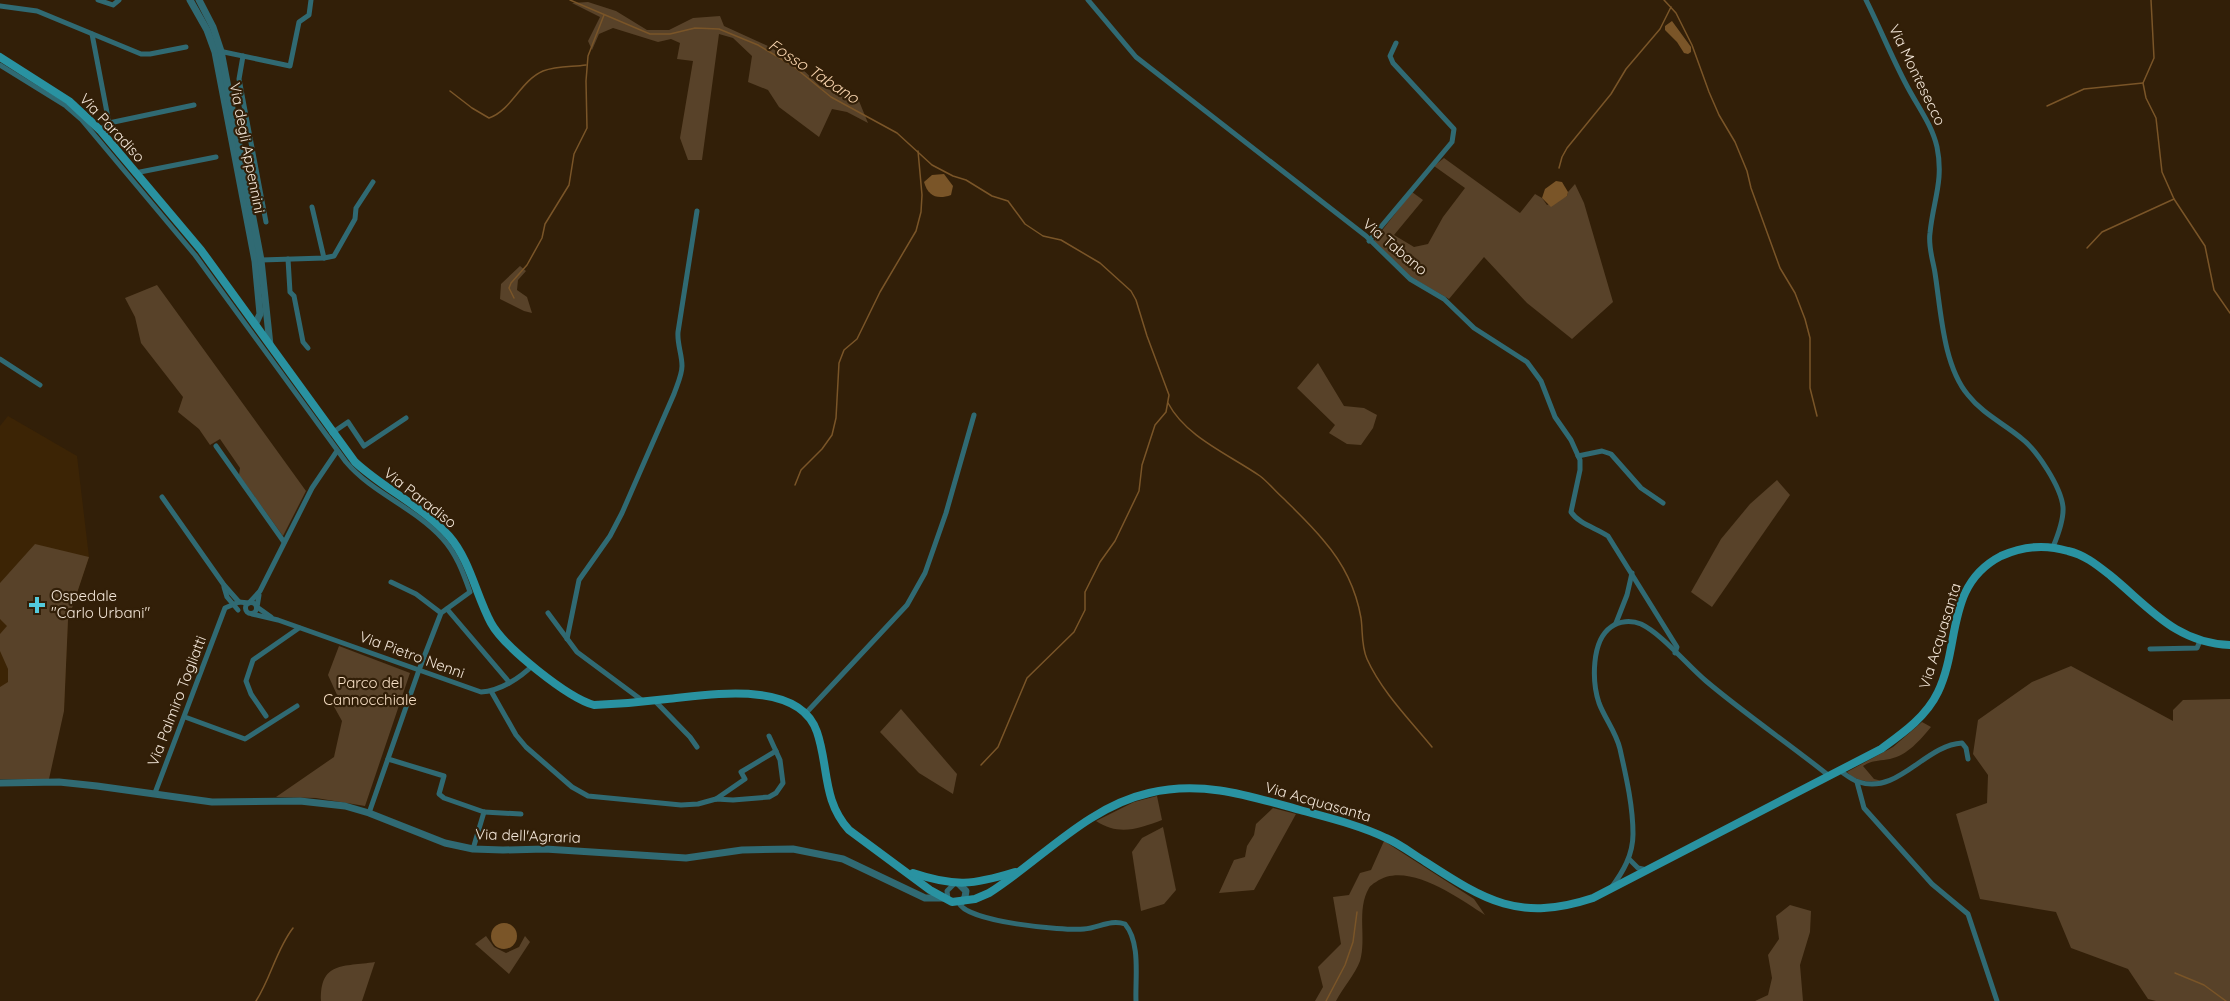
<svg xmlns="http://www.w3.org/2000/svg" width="2230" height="1001" viewBox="0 0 2230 1001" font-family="Quicksand,sans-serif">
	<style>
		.built { fill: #3c2405 }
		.green { fill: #584229 }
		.water { fill: #7a5528 }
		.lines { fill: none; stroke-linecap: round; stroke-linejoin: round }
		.stream { stroke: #7a5528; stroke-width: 1.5 }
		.minor { stroke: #306a73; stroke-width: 5 }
		.tertiary { stroke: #306a73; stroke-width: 7 }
		.secondary { stroke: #2992a1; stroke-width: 8 }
		.poi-dot { fill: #53cadc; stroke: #321f08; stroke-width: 2 }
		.labels { text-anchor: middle; stroke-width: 4.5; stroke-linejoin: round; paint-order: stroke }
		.street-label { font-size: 15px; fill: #f3e6d8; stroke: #321f08 }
		.poi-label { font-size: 15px; fill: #f3e6d8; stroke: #321f08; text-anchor: start }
		.park-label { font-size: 15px; fill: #f7dfc5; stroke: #321f08 }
		.water-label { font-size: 16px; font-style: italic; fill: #f7d3ad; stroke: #321f08 }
	</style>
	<rect width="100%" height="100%" fill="#321f08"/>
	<polygon class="built" points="8,416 77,456 89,557 68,620 64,711 0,779 0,426"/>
	<g class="green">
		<polygon points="588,2 616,11 647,30 669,30 693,18 720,16 724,26 770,47 799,66 820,86 859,101 868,123 847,112 832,109 819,137 779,107 768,90 748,82 752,56 733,38 719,34 702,160 688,160 680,138 693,61 677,59 680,43 671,39 658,42 613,28 599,34 592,50 588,41 600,17 572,3"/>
		<polygon points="1444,158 1520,213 1535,194 1542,198 1547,205 1567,196 1568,192 1575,184 1584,203 1613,302 1572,339 1527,303 1484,257 1449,299 1409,276 1373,242 1412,192 1423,200 1394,235 1414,247 1428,244 1443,217 1465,188 1434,166"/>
		<polygon points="520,266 526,271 518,280 517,290 527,297 532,313 524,311 500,299 501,284"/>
		<polygon points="157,285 306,491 283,536 239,475 240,468 220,439 210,445 199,429 178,412 183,397 141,343 135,317 125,298"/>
		<polygon points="1318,363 1344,406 1364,408 1377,415 1373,428 1361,445 1347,444 1329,433 1335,425 1297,388"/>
		<polygon points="1777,480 1790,495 1712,607 1691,592 1721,539 1750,504"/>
		<polygon points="35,544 89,557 68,620 64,711 49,779 0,779 0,687 8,682 8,669 0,651 0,634 7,626 0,619 0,583"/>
		<polygon points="339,646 410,673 365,806 316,798 276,797 334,757 342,721 332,703 338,697 328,675"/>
		<polygon points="2071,666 2173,721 2173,710 2183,700 2230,699 2230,1001 2156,1001 2148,999 2128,969 2071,948 2056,912 1980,899 1956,814 1987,803 1988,775 1973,754 1978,720 2032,682"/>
		<polygon points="901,709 957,774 953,794 919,773 880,732"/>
		<path d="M1922 722 1931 727C1920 740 1908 755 1890 759 1880 761 1872 760 1863 766L1874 779 1882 781C1869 782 1856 782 1847 772L1893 747Z"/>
		<path d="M1157 796 1162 820C1138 829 1119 836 1096 821L1134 802Z"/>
		<polygon points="1273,808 1296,814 1254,890 1219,893 1234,860 1245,857 1247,846 1254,835 1256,824"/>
		<polygon points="1163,827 1176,890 1164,904 1141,911 1132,852 1142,838"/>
		<path d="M1384 841 1474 899 1485 915C1458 898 1407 860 1376 882 1374 883 1370 886 1369 888 1356 910 1367 938 1360 961 1355 974 1343 988 1336 1001H1315L1323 987 1318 967 1341 944 1333 897 1349 895 1360 873 1371 870Z"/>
		<polygon points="1790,905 1811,911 1810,932 1800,965 1803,1001 1755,1001 1768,995 1772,978 1768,955 1779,939 1776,916"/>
		<polygon points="486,936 494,947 506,953 519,947 525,936 530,942 509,974 475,944"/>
		<path d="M375 962 362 1001H321C320 961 343 967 375 962Z"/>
	</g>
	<g class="water">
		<polygon points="1672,21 1691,47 1691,52 1688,54 1684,53 1677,42 1665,30 1665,26"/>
		<path d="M944 174 953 186 951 195C937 200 928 196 924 182L932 175Z"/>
		<polygon points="1556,181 1562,182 1568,192 1567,196 1551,207 1542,198 1545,189"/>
		<circle cx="504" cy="936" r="13"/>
	</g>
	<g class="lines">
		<g class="stream">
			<polyline points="570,0 650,34 670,34 695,28 719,29 758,45 793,66 831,97 897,133 932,165 953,176 966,180 992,196 1008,201 1025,224 1043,236 1061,240 1100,263 1131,291 1136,300 1147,336 1169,395 1166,412 1155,425 1142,465 1139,491 1115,541 1100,562 1085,592 1085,610 1074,632 1027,678 998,747 981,765"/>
			<polyline points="1664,0 1676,13 1692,45 1709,92 1719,115 1735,142 1747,171 1751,188 1780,268 1795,293 1805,319 1810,338 1810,388 1817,416"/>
			<polyline points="2151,0 2154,58 2143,83 2146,98 2156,118 2162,172 2174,199 2205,246 2214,290 2230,313"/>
			<path d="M450 91 472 108 489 118C512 110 520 81 543 71 557 66 572 67 586 65"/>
			<polyline points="2047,106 2084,89 2143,83"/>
			<polyline points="1559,168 1562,157 1567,148 1611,94 1626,69 1660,29 1671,7"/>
			<polyline points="2087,248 2102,232 2174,199"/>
			<polyline points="514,298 509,288 511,283 527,265 542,238 545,224 569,185 574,154 587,128 586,81 588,56 604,15"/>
			<path d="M1168 403C1186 437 1228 454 1260 476 1268 482 1275 491 1283 498 1297 512 1311 525 1324 541 1343 563 1356 589 1361 618 1363 632 1361 645 1367 659 1382 692 1409 719 1432 747"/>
			<polyline points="795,485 801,470 822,449 832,435 836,418 839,363 844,350 857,339 880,292 916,231 921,212 922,195 918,151"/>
			<polyline points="2175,973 2204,985 2226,1001"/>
			<path d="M256 1001C271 978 276 950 293 928"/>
			<polyline points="1326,1001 1345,965 1353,942 1357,912"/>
		</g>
		<g class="minor">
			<polyline points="98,0 113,5 119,0"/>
			<path d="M1088 0 1136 57 1366 236 1410 279 1444 299 1474 328 1527 362 1541 381 1555 417 1571 440 1580 460V470L1571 512C1579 524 1596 528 1608 536L1677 647 1675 653"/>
			<path d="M1866 0C1880 28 1892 58 1907 86 1918 107 1932 125 1937 147 1944 181 1933 201 1930 233 1928 247 1933 260 1935 273 1941 311 1943 365 1968 395 1983 414 2003 423 2021 438 2037 450 2061 487 2063 507 2064 520 2058 535 2053 547"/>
			<polyline points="0,6 37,11 141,54 150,54 186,47"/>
			<polyline points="92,34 109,123 100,130"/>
			<polyline points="219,51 290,66 299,22 309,15 311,0"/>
			<polyline points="243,56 239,79 266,222"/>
			<path d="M0 65 66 106 81 119 195 255 346 462C372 493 415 508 442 538 456 553 463 572 470 592L441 613 419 670 369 813"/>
			<polyline points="109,123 194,105"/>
			<polyline points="135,173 216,157"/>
			<polyline points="312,207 324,258"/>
			<polyline points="1369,241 1452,142 1454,129 1393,63 1390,56 1396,43"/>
			<polyline points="288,259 290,292 294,296 303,342 308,348"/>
			<polyline points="261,260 324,258 334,256 355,219 356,208 373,182"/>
			<polyline points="0,359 40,385"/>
			<polyline points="332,433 348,422 364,446 406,418"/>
			<polyline points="216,446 284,542"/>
			<polyline points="1578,456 1602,451 1611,454 1641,488 1663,503"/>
			<polyline points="162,497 224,585 239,602"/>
			<polyline points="391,582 416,594 441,613"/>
			<polyline points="224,587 227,597 238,610"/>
			<polyline points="259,595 257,607 271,617"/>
			<circle cx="251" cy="608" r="5.5"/>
			<polyline points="447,609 509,682"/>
			<polyline points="548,613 577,652 643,701"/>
			<path d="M252 614 278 620 481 692C500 691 520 678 533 665"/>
			<polyline points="1616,623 1627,595 1632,573"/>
			<path d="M567 639 579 580 610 536 622 513 674 394C677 385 682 375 682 366 682 354 677 344 678 332L697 211"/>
			<polyline points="2150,649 2197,648 2200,641"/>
			<polyline points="491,691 516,735 526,747 572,787 588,796 681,805 698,804 716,799 733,800 769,797 776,793 783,783 780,760 769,736"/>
			<polyline points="655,701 690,737 697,747"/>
			<polyline points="806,713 907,605 925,573 946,513 974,415"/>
			<polyline points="266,716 251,694 246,681 253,660 299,628"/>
			<polyline points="185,717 245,739 297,706"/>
			<polyline points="388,759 444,776 439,794 444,798 484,812 521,814"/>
			<path d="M1839 770C1845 774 1852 780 1859 782 1898 795 1925 745 1962 743L1966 748 1968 759"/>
			<polyline points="1857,782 1864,808 1932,884 1968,914 1997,1001"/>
			<polyline points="155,793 225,608 239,602 249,603 260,591 312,488 337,451"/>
			<polyline points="716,799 745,779 741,772 776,751"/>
			<polyline points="473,849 484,812"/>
			<polyline points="1629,859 1638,868 1647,870"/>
			<path d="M1611 888C1623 872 1633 855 1633 834 1633 806 1626 776 1620 749 1616 732 1605 719 1599 703 1592 682 1591 641 1611 627 1619 621 1631 620 1641 624 1662 634 1687 665 1706 681 1745 714 1788 743 1828 775"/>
			<polyline points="948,899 947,891 954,884"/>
			<path d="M959 903C967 922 1063 931 1084 929 1099 928 1110 919 1125 924 1141 943 1135 978 1136 1001"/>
		</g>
		<g class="tertiary">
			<polyline points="190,0 207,30 215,52 255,261 260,314 255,325"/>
			<polyline points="199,0 213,27 221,51 261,260 270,345"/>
			<polyline points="0,783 59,782 97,786 212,802 300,801 345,806 369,813 445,843 473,849 503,850 545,849 686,858 742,850 793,849 843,859 925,898 944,898"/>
			<polyline points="959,884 966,891 965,897 962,902"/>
		</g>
		<g class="secondary">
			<path d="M0 57 69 101 100 130 201 250 355 462C384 489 422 506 449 536 470 560 476 595 491 623 504 647 568 698 594 705 619 704 643 702 667 699 709 695 799 679 817 732 829 767 822 800 849 830L930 890 952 902 975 899 989 893C1041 860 1087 807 1149 793 1202 780 1250 796 1300 810 1329 818 1359 825 1386 838 1398 843 1410 852 1421 859 1483 899 1517 923 1593 898L1881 749C1903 733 1926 717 1938 692 1961 644 1945 585 2001 556 2023 546 2045 544 2068 551 2085 555 2097 565 2111 576 2150 608 2176 643 2230 645"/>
			<path d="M913 873C955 887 973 885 1015 872"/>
		</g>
	</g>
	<path class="poi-dot" d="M34 596h6v6h6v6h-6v6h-6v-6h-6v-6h6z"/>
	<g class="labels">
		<g class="street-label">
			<text transform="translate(1917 75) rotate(64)" y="5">Via Montesecco</text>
			<text transform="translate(112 128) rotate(47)" y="5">Via Paradiso</text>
			<text transform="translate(247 148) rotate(79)" y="5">Via degli Appennini</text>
			<text transform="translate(1395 247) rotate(40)" y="5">Via Tabano</text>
			<text transform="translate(420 498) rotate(38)" y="5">Via Paradiso</text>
			<text transform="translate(1940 636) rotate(-73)" y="5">Via Acquasanta</text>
			<text transform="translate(412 655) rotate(20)" y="5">Via Pietro Nenni</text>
			<text transform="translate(177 701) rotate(-69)" y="5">Via Palmiro Togliatti</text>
			<text transform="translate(1318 802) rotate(16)" y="5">Via Acquasanta</text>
			<text transform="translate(528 836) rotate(2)" y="5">Via dell'Agraria</text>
		</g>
		<g class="poi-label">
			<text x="51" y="601">Ospedale<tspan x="51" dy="17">"Carlo Urbani"</tspan></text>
		</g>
		<g class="park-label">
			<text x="370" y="688">Parco del<tspan x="370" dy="17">Cannocchiale</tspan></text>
		</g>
		<g class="water-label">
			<text transform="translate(814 71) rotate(33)" y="6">Fosso Tabano</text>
		</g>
	</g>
</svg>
